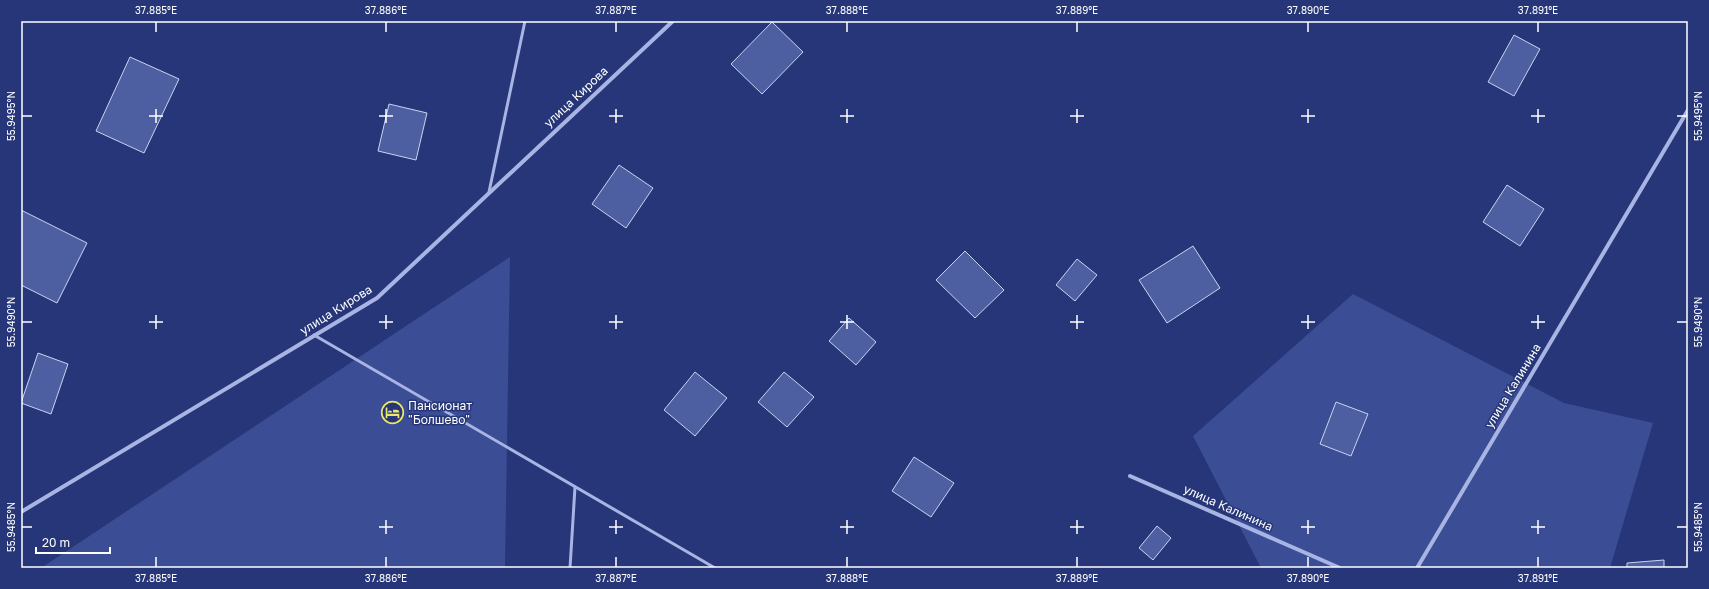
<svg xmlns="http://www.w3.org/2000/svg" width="1709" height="589" viewBox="0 0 1709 589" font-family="'Golos Text',sans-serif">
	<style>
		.green { fill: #3a4d95 }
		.building { fill: #4e5fa1; stroke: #cad3f2 }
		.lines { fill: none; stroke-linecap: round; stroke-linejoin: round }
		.service { stroke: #a8b4e3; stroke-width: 3 }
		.minor { stroke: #a8b4e3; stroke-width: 4 }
		.ticks { fill: none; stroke: #fff; stroke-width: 1.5 }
		.labels { text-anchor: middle; stroke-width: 3; stroke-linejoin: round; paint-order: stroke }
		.street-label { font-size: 12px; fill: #fff; stroke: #263678 }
		.poi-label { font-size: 12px; fill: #fff; stroke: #263678; text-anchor: start }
		.neatline { fill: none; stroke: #fff; stroke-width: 1.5 }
		.ticks-label { font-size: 10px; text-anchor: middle; fill: #fff }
	</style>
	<rect width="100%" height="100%" fill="#263678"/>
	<g class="green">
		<polygon points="510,257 505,568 41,568"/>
		<polygon points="1353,294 1564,403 1653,423 1610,568 1261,568 1193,436"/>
	</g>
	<g class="building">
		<polygon points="772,22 803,52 762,94 731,64"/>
		<polygon points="1514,35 1540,49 1514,96 1488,82"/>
		<polygon points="130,57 179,79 144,153 96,131"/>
		<polygon points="389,104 427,113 416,160 378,151"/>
		<polygon points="619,165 653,188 626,228 592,204"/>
		<polygon points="1507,185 1544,209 1520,246 1483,222"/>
		<polygon points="21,210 87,243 57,303 21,285"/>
		<polygon points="1193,246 1220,288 1167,323 1139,280"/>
		<polygon points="965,251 1004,290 975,318 936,280"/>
		<polygon points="1077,259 1097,275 1075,301 1056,285"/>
		<polygon points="849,318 876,342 856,365 829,341"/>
		<polygon points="38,353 68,364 51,414 21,403"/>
		<polygon points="695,372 727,398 695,436 664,410"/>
		<polygon points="784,372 814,397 787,427 758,402"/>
		<polygon points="1336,402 1368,414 1351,456 1320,444"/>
		<polygon points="914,457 954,483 931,517 892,491"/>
		<polygon points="1157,526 1171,538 1153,560 1139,548"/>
		<polygon points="1664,560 1664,568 1627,568 1627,563"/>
	</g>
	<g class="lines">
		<g class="service">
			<polyline points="489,192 525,21"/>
			<polyline points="314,335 715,568"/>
			<polyline points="570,568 575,487"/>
		</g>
		<g class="minor">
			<polyline points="1130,476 1340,568"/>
			<polyline points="21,512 377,298 673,21"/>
			<polyline points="1417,568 1688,110"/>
		</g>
	</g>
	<path class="ticks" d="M156 22V32M386 22V32M616 22V32M847 22V32M1077 22V32M1308 22V32M1538 22V32M156 109V123M386 109V123M616 109V123M847 109V123M1077 109V123M1308 109V123M1538 109V123M22 116H32M149 116H163M379 116H393M609 116H623M840 116H854M1070 116H1084M1301 116H1315M1531 116H1545M1677 116H1687M156 315V329M386 315V329M616 315V329M847 315V329M1077 315V329M1308 315V329M1538 315V329M22 322H32M149 322H163M379 322H393M609 322H623M840 322H854M1070 322H1084M1301 322H1315M1531 322H1545M1677 322H1687M386 520V534M616 520V534M847 520V534M1077 520V534M1308 520V534M1538 520V534M22 527H32M379 527H393M609 527H623M840 527H854M1070 527H1084M1301 527H1315M1531 527H1545M1677 527H1687M156 557V567M386 557V567M616 557V567M847 557V567M1077 557V567M1308 557V567M1538 557V567"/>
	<defs>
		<symbol id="hotel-ring" viewBox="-11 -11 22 22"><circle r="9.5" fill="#263678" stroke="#ebe66d" stroke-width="1.5"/><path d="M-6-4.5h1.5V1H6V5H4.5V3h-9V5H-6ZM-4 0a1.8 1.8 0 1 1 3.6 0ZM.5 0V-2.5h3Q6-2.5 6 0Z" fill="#ebe66d"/></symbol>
	</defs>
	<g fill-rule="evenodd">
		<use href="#hotel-ring" x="380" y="400" width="25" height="25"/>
	</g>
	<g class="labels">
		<g class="street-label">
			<text transform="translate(576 97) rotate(-43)" y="4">улица Кирова</text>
			<text transform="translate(336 310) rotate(-32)" y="4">улица Кирова</text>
			<text transform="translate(1513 386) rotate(-59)" y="4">улица Калинина</text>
			<text transform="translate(1228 508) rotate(24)" y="4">улица Калинина</text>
		</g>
		<g class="poi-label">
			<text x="408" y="410">Пансионат<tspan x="408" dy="14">"Болшево"</tspan></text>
		</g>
	</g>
	<rect width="1709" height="589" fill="none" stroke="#263678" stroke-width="44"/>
	<path d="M36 547v6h74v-6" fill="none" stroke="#ffffff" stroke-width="2"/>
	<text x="42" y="547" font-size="12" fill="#ffffff" stroke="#263678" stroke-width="3" paint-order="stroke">20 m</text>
	<rect x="22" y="22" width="1665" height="545" class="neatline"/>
	<g class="ticks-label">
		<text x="156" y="14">37.885°E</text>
		<text x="386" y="14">37.886°E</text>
		<text x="616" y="14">37.887°E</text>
		<text x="847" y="14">37.888°E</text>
		<text x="1077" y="14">37.889°E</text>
		<text x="1308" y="14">37.890°E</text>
		<text x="1538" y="14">37.891°E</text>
		<text transform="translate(11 116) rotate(-90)" y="4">55.9495°N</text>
		<text transform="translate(1698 116) rotate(-90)" y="4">55.9495°N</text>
		<text transform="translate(11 322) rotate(-90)" y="4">55.9490°N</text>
		<text transform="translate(1698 322) rotate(-90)" y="4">55.9490°N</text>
		<text transform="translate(11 527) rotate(-90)" y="4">55.9485°N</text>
		<text transform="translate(1698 527) rotate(-90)" y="4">55.9485°N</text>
		<text x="156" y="582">37.885°E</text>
		<text x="386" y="582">37.886°E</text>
		<text x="616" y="582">37.887°E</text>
		<text x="847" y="582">37.888°E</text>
		<text x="1077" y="582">37.889°E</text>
		<text x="1308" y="582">37.890°E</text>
		<text x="1538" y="582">37.891°E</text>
	</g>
</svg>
